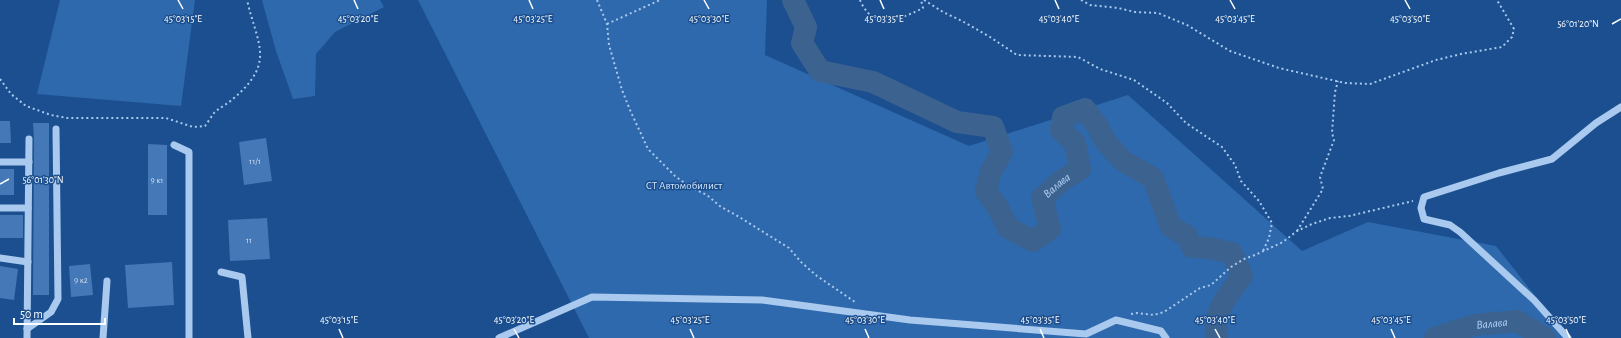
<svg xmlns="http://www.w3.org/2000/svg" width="1621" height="338" viewBox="0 0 1621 338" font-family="'Alegreya Sans',sans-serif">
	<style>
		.green { fill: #2e69ad }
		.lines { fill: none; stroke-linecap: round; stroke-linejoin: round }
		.river { stroke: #3c6290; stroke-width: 22 }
		.building { fill: #4478b7 }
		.path { stroke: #a9c9ee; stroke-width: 2; stroke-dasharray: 2 3; stroke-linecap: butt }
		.minor { stroke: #a9c9ee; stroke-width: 7 }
		.ticks { fill: none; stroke: #fff; stroke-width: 1.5 }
		.labels { text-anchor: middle; stroke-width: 3; stroke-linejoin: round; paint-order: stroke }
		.number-label { font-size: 9px; fill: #d0dded }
		.park-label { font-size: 11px; fill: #cfe3fa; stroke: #1b4f8f }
		.water-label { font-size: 12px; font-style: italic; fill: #b5d3f5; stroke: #1b4f8f }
		.ticks-label { font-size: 10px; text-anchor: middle; fill: #fff; stroke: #1b4f8f; stroke-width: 3; stroke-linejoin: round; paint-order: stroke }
	</style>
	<rect width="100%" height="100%" fill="#1b4f8f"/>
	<g class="green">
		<polygon points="60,0 195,0 181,106 37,94"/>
		<polygon points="262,0 380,0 384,7 335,32 316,54 315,96 293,99 276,51"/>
		<polygon points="418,0 767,0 765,55 969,146 1128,95 1302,251 1368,222 1496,246 1568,338 589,338"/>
	</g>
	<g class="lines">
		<g class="river">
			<path id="s1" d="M793 0 806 27 802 43 820 71 873 82 957 122 993 127 1002 152 991 171 986 191 998 208 1008 228 1033 241 1050 229 1042 198 1061 181 1080 169 1075 143 1061 130 1063 117 1085 109 1098 127 1105 141 1123 161 1153 178 1171 227 1187 236 1192 247 1209 248 1232 253 1242 276C1228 295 1212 312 1217 338"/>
			<path id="s2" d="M1435 338 1475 325 1517 321 1545 338"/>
		</g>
	</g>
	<g class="building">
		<polygon points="0,121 10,121 11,143 0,143"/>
		<polygon points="33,123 49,123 49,295 33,295 34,139"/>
		<polygon points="266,138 272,181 244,185 239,142"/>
		<polygon points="148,144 167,145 167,215 148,215"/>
		<rect x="0" y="169" width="14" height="26"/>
		<rect x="0" y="215" width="23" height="23"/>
		<polygon points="267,218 270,259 230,261 228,220"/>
		<polygon points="172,262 174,305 128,308 125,265"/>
		<polygon points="90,264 93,295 71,297 69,266"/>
		<polygon points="0,266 18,269 14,300 0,298"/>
	</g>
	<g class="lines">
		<g class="path">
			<polyline points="597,0 607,24 609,45 622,90 630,110 648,149 675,176 690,187 707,195 721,207 736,215 789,248 801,262 817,276 855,302"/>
			<path d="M860 0C864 10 873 21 885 22 892 22 916 12 923 8L921 0"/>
			<polyline points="924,0 943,12 962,21 990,37 1017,55 1078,57 1100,69 1134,80 1167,103 1186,123 1222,147 1235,165 1241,181 1259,201 1272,223 1269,238 1263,251"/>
			<polyline points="1081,0 1090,5 1118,8 1135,12 1158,13 1187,25 1230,51 1279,68 1345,83 1370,84 1436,60 1461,54 1502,47 1512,37 1514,29 1497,0"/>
			<polyline points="607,24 660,0"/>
			<path d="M0 79 11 94 26 106 51 115 67 118H166L193 127 205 126C208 122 211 117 214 113 220 107 228 104 234 98 276 62 257 44 247 0"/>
			<polyline points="1297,231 1323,189 1320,177 1334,140 1332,133 1335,92 1338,81"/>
			<polyline points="1131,314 1137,313 1154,315 1164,312 1200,288 1211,285 1231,267 1244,259 1255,255 1283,242 1297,231 1312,224 1330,218 1349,216 1413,201"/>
		</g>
		<g class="minor">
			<polyline points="174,145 189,152 189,338"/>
			<polyline points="0,162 29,162"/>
			<polyline points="0,208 28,208"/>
			<polyline points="0,258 28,262"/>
			<polyline points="221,272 242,277 248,338"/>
			<polyline points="27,329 51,312 58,299 56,129"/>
			<polyline points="27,338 29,139"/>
			<polyline points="103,338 107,281"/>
			<polyline points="499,338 592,297 762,300 910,320 1086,334 1116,320 1161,331 1166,338"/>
			<polyline points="1568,338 1534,300 1460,232 1450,225 1424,219 1421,208 1424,197 1499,173 1552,159 1596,123 1621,107"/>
		</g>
	</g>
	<path class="ticks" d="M178 0 183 9M354 0 358 9M529 0 533 9M704 0 709 9M880 0 884 9M1055 0 1059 9M1230 0 1235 9M1405 0 1410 9M1612 24 1621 19M0 184 9 179M339 329 343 338M514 329 519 338M690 329 694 338M865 329 869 338M1040 329 1044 338M1215 329 1220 338M1391 329 1395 338M1566 329 1570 338"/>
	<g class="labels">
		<g class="number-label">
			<text x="255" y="164">11/1</text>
			<text x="157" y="183">9 к1</text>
			<text x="249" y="243">11</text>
			<text x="81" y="283">9 к2</text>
		</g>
		<g class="park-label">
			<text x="684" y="189">СТ Автомобилист</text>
		</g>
		<g class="water-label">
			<text dy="4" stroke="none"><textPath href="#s1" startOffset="476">Валава</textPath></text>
			<text dy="4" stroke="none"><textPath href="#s2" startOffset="59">Валава</textPath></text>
		</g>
	</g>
	<g class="ticks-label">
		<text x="183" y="22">45°03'15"E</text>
		<text x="358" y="22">45°03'20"E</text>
		<text x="709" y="22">45°03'30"E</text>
		<text x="884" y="22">45°03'35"E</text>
		<text x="1235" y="22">45°03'45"E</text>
		<text x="533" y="22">45°03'25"E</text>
		<text x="1059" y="22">45°03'40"E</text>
		<text x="1410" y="22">45°03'50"E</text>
		<text x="1578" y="27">56°01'20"N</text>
		<text x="43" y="183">56°01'30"N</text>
		<text x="339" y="323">45°03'15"E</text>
		<text x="514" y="323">45°03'20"E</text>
		<text x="690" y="323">45°03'25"E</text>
		<text x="865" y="323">45°03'30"E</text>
		<text x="1040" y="323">45°03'35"E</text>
		<text x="1215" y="323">45°03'40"E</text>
		<text x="1391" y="323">45°03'45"E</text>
		<text x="1566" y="323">45°03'50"E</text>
	</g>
	<path d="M14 318v6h91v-6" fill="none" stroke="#ffffff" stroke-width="2"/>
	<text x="20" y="318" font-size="12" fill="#ffffff" stroke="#1b4f8f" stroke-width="3" paint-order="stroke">50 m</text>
</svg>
